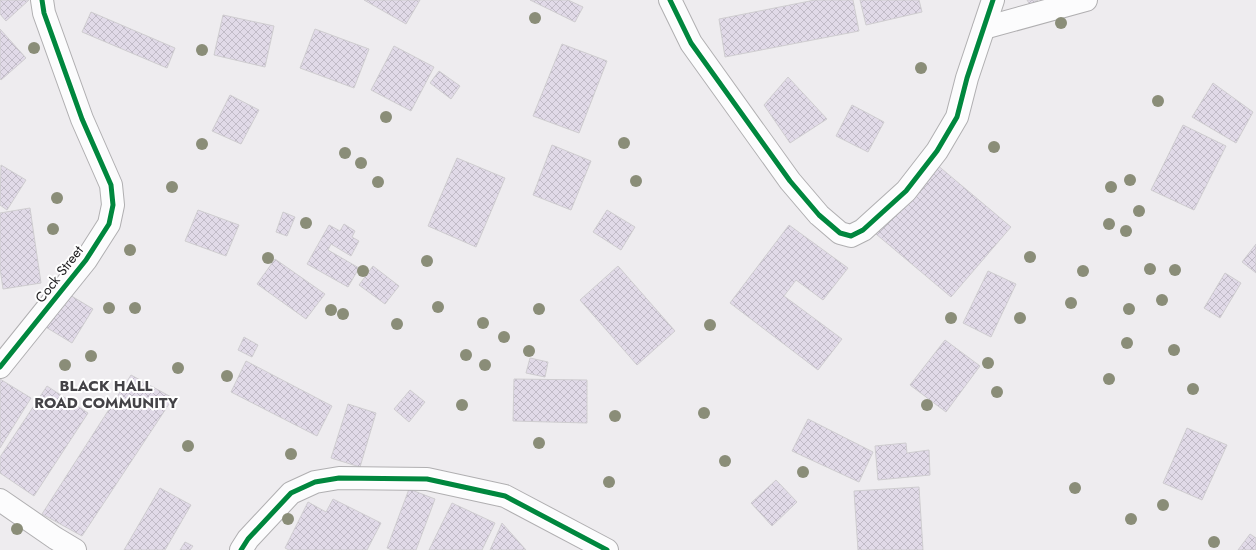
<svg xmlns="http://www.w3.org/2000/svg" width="1256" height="550" viewBox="0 0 1256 550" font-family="Jost,sans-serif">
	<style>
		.building { fill: url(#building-cross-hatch); stroke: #cfcdd0 }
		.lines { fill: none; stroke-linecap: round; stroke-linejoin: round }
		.street-casing { stroke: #b0afb1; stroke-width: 24 }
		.street { stroke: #fcfcfd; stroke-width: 22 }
		.cycleway-casing { stroke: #fff; stroke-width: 8 }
		.cycleway { stroke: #00873e; stroke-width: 5 }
		.tree { fill: #8a8d78 }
		.labels { text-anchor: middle; stroke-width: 4; stroke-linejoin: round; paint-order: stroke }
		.street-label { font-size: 14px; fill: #242325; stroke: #fff }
		.neighbourhood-label { font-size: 15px; font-weight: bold; fill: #444347; stroke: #fff }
	</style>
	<defs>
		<pattern id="building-cross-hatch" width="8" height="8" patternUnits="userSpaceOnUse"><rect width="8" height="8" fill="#e1dae8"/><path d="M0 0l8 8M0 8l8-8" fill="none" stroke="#c1bbc7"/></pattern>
	</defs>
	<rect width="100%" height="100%" fill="#eeecef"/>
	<g class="building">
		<polygon points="0,0 29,0 6,21 0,14"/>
		<polygon points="364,0 420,0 406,24"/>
		<polygon points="530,0 568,0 583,7 575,22"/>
		<polygon points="815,0 853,0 859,31 725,57 719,19"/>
		<polygon points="860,0 919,0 922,12 866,25"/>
		<polygon points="1027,0 1038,0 1030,5"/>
		<polygon points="91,12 175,48 167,68 82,32"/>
		<polygon points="223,15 274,26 265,67 214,55"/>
		<polygon points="0,29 26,58 1,80 0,79"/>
		<polygon points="315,29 369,49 354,88 300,68"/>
		<polygon points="562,44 607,61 579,133 533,116"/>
		<polygon points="394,46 434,67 411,111 371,90"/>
		<polygon points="439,71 460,86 451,99 430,83"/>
		<polygon points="788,77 827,119 790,143 764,105"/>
		<polygon points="1213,83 1253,112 1236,143 1192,117"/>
		<polygon points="230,95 259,110 241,144 212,131"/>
		<polygon points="852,105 884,122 868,152 836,136"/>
		<polygon points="1183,125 1226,146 1194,210 1151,190"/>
		<polygon points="552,145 591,161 571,210 533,195"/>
		<polygon points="457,158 505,178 476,247 428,226"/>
		<polygon points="936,164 1011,227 951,297 876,234"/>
		<polygon points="1,165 26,180 7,210 0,205"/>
		<polygon points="30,208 41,283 3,289 0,268 0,213"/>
		<polygon points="198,210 239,225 226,256 185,241"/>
		<polygon points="607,210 635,227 621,250 593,232"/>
		<polygon points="283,212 295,217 287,236 276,232"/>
		<polygon points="344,224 355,231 352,237 359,241 351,256 331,244 328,250 359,268 348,287 307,264 329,225 340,231"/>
		<polygon points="789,225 848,268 823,300 796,280 784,296 842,339 818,370 730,303"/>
		<polygon points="1256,244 1256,273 1242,262"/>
		<polygon points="275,259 325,294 306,319 257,284"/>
		<polygon points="373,266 399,286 385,304 359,285"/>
		<polygon points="618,266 675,331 637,365 580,300"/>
		<polygon points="988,271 1016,284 991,337 963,323"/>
		<polygon points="1225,273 1241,283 1220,318 1204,308"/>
		<polygon points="65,292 93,309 72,343 44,326"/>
		<polygon points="244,337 258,345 252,357 238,350"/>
		<polygon points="945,340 980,366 946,412 910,385"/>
		<polygon points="530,358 548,362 545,377 526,373"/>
		<polygon points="246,361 332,406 317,436 231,392"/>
		<polygon points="131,375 173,398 82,536 42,514"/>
		<polygon points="0,379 31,398 0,448"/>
		<polygon points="514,379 587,380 587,423 513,421"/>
		<polygon points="47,386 88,413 34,496 0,473 0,457"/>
		<polygon points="410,390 425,402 409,422 394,409"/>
		<polygon points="348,404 376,413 360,467 331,458"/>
		<polygon points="808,419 873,452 859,482 792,451"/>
		<polygon points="1187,428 1227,445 1202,500 1163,483"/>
		<polygon points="906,443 907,453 929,450 930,475 878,480 875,446"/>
		<polygon points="776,480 797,502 772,526 751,503"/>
		<polygon points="919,487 923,550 858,550 854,491"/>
		<polygon points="160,488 191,505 165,550 124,550"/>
		<polygon points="409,489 435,499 416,550 392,550 387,548"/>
		<polygon points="333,499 381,523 367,550 289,550 285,548 308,502 326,512"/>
		<polygon points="452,503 495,523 482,550 429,550"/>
		<polygon points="502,523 526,550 490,550"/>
		<polygon points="1250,534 1256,538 1256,550 1238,550"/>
		<polygon points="185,542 193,546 190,550 180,550"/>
	</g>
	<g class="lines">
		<defs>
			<g id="street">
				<polyline points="670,0 691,43 790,181 819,215 840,233 851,236 863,230 906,191 937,151 957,117 967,78 993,0"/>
				<polyline points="984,28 1086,0"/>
				<polyline points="0,367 86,260 109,224 113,205 111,185 82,119 44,13 42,0"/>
				<polyline points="0,500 55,538 75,550"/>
				<polyline points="241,550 248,539 291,493 315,482 339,478 427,479 505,496 607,550"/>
			</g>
		</defs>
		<use href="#street" class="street-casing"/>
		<use href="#street" class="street"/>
		<defs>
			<g id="cycleway">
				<polyline points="670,0 691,43 790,181 819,215 840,233 851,236 863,230 906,191 937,151 957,117 967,78 993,0"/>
				<polyline points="0,367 86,260 109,224 113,205 111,185 82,119 44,13 42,0"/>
				<polyline points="241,550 248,539 291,493 315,482 339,478 427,479 505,496 607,550"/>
			</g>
		</defs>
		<use href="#cycleway" class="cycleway-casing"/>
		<use href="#cycleway" class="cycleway"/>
	</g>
	<g class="tree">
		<circle cx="535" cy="18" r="6"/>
		<circle cx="1061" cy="23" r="6"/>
		<circle cx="34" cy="48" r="6"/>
		<circle cx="202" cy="50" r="6"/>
		<circle cx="921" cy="68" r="6"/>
		<circle cx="1158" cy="101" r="6"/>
		<circle cx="386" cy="117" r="6"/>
		<circle cx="624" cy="143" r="6"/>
		<circle cx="202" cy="144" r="6"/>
		<circle cx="994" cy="147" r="6"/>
		<circle cx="345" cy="153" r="6"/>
		<circle cx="361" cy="163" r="6"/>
		<circle cx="1130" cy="180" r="6"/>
		<circle cx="636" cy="181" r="6"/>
		<circle cx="378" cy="182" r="6"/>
		<circle cx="172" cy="187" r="6"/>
		<circle cx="1111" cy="187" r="6"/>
		<circle cx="57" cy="198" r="6"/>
		<circle cx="1139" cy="211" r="6"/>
		<circle cx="306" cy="223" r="6"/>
		<circle cx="1109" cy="224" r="6"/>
		<circle cx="53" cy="229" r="6"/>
		<circle cx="1126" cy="231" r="6"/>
		<circle cx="130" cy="250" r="6"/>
		<circle cx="1030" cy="257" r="6"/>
		<circle cx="268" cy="258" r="6"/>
		<circle cx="427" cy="261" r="6"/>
		<circle cx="1150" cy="269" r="6"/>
		<circle cx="1175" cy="270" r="6"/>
		<circle cx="363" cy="271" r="6"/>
		<circle cx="1083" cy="271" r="6"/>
		<circle cx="1162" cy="300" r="6"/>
		<circle cx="1071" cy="303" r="6"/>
		<circle cx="438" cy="307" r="6"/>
		<circle cx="109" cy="308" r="6"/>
		<circle cx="135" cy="308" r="6"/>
		<circle cx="539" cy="309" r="6"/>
		<circle cx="1129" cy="309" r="6"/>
		<circle cx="331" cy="310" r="6"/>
		<circle cx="343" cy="314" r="6"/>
		<circle cx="951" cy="318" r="6"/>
		<circle cx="1020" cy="318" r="6"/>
		<circle cx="483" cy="323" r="6"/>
		<circle cx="397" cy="324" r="6"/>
		<circle cx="710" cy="325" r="6"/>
		<circle cx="504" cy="337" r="6"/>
		<circle cx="1127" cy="343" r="6"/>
		<circle cx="1174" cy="350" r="6"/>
		<circle cx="529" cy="351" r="6"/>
		<circle cx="466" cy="355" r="6"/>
		<circle cx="91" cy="356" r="6"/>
		<circle cx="988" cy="363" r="6"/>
		<circle cx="65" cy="365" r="6"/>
		<circle cx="485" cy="365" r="6"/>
		<circle cx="178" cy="368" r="6"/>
		<circle cx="227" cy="376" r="6"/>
		<circle cx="1109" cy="379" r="6"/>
		<circle cx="1193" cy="389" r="6"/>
		<circle cx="997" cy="392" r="6"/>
		<circle cx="462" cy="405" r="6"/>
		<circle cx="927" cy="405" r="6"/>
		<circle cx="704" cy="413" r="6"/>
		<circle cx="615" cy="416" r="6"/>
		<circle cx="539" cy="443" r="6"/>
		<circle cx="188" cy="446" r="6"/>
		<circle cx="291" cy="454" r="6"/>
		<circle cx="725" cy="461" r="6"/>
		<circle cx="803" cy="472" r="6"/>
		<circle cx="609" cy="482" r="6"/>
		<circle cx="1075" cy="488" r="6"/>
		<circle cx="1163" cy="505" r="6"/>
		<circle cx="288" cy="519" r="6"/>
		<circle cx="1131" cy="519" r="6"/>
		<circle cx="17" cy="529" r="6"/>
		<circle cx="1214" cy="542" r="6"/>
	</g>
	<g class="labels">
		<g class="street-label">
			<text transform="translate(59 274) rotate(-52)" y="5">Cock Street</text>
		</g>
		<g class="neighbourhood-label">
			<text x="106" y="391">BLACK HALL<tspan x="106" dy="17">ROAD COMMUNITY</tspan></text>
		</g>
	</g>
</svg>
